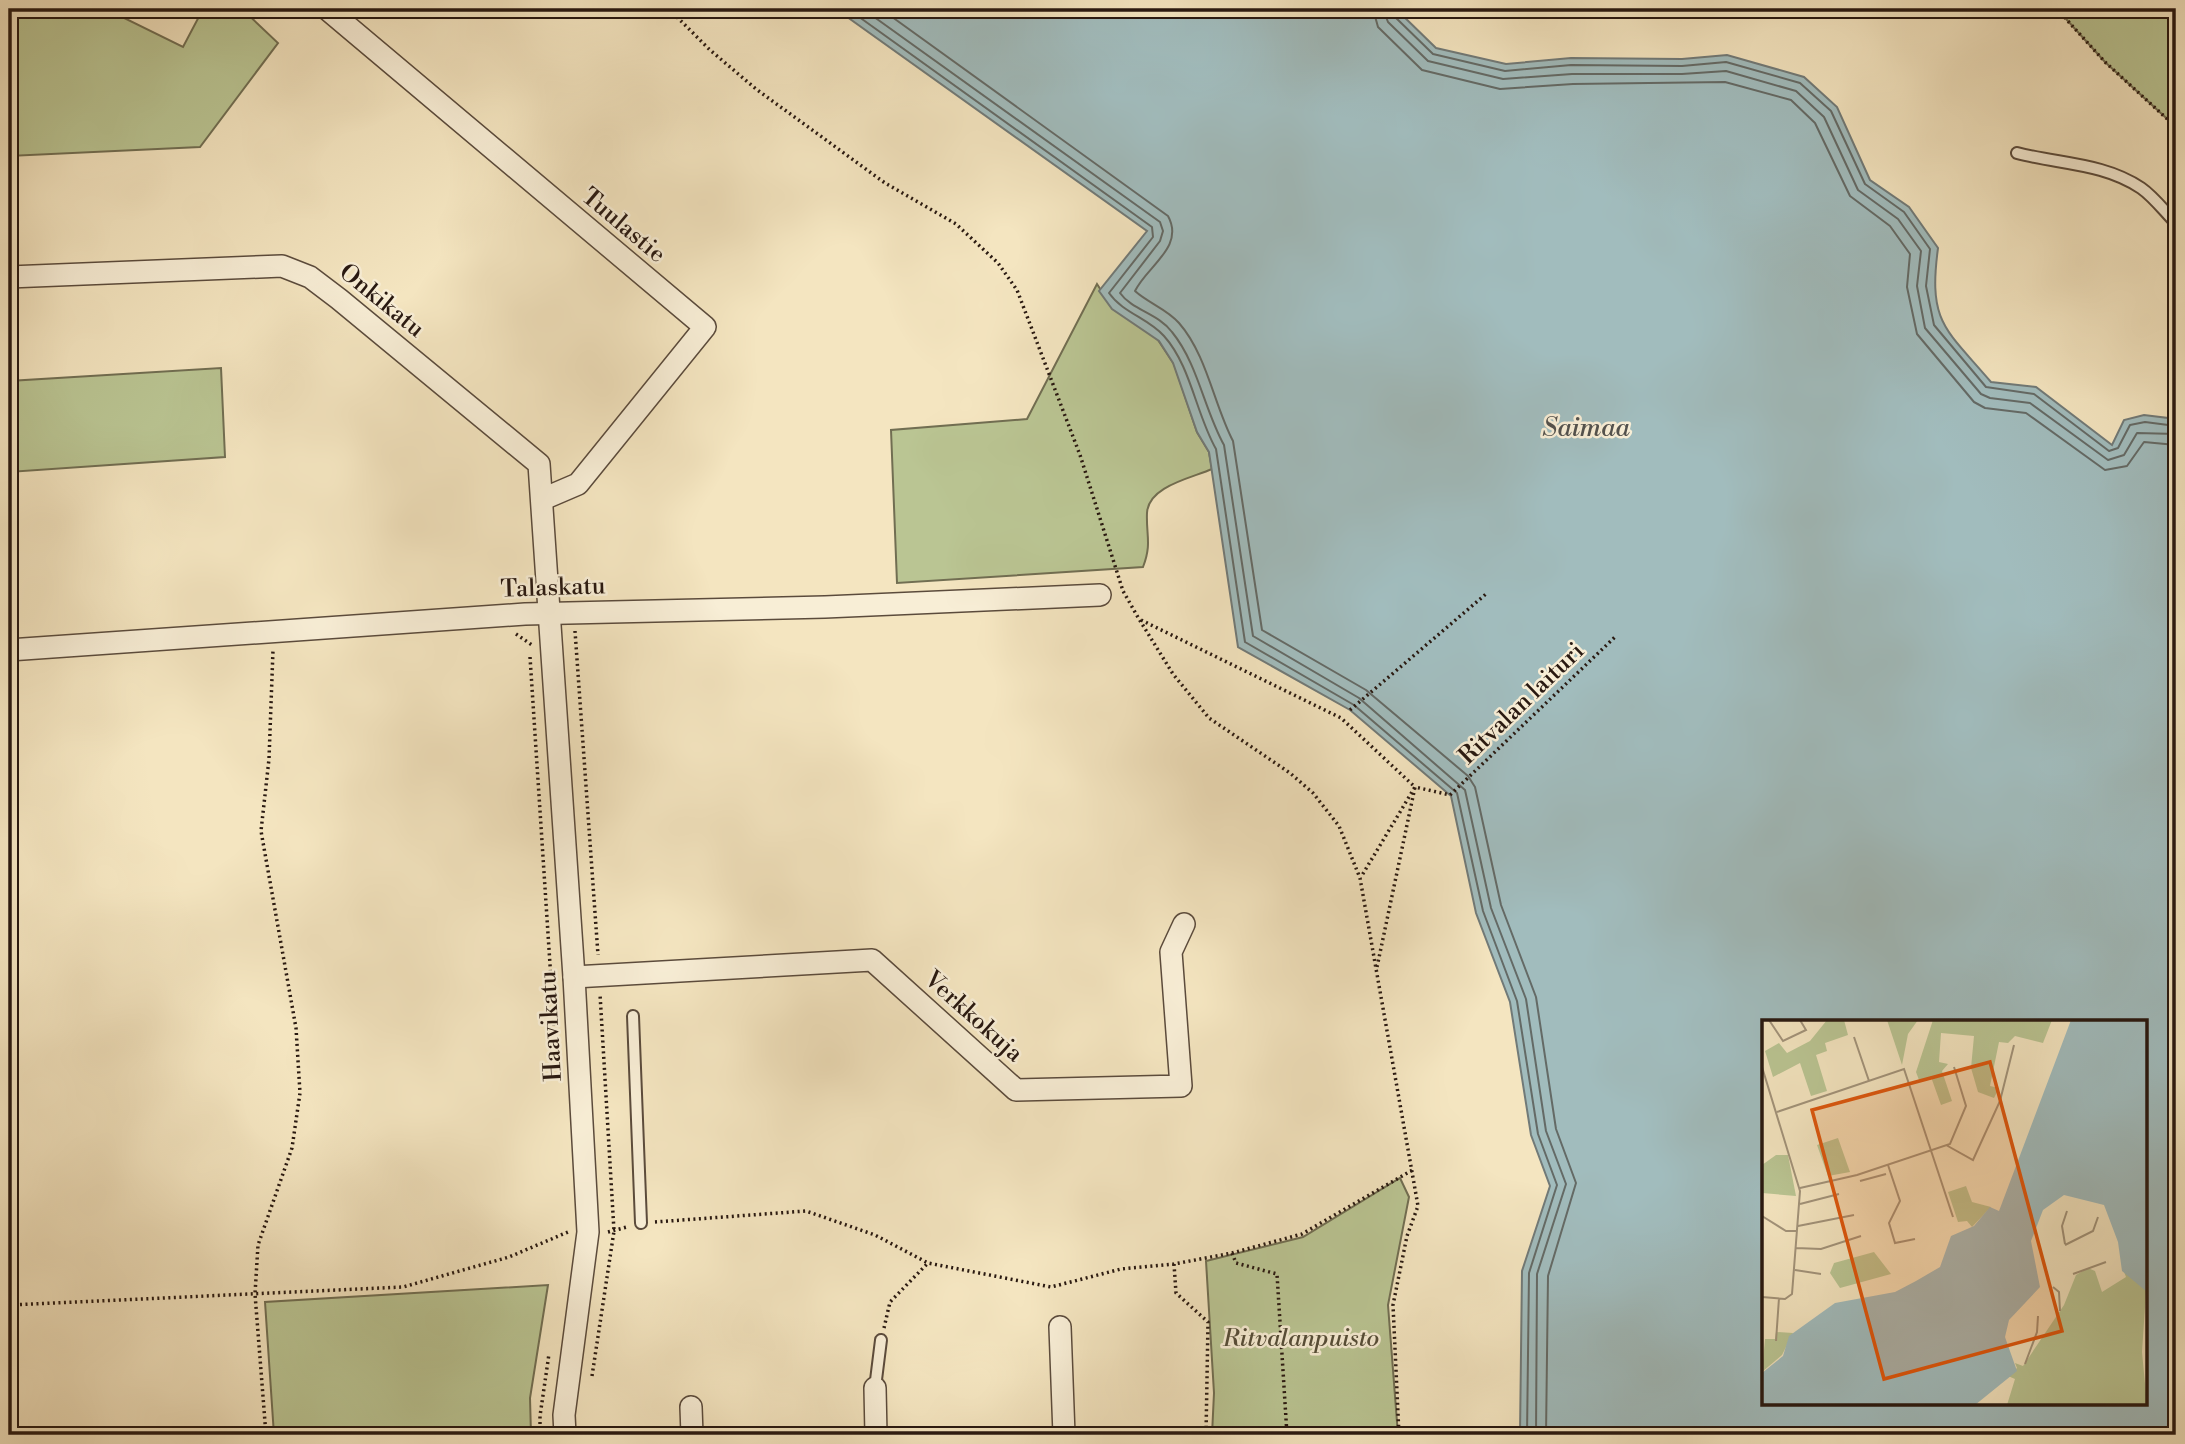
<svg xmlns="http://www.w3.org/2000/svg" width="2185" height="1444" viewBox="0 0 2185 1444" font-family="'Libre Bodoni',serif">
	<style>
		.green { fill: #bac593; stroke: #716e52; stroke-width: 2 }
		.water { fill: #a1bcbd; stroke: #717a78; stroke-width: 2; fill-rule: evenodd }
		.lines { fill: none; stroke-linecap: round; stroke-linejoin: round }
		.shore { stroke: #646a66; stroke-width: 2 }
		.lane-casing { stroke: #5b4b3c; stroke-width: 14 }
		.street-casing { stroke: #5b4b3c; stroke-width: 24 }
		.path { stroke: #281810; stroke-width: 3.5; stroke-dasharray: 2 3.5; stroke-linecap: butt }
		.lane { stroke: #f8eed6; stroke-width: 10 }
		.street { stroke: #f8eed6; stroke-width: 21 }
		.labels { text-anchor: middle; stroke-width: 5; stroke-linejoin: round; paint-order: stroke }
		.street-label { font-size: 24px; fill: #281810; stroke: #f8eed6 }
		.park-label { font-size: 24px; font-style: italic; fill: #544c37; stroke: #f8eed6 }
		.water-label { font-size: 26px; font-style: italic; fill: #52514d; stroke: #f8eed6 }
		.inset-road { fill: none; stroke: #a2937a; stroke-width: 2 }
		.view { fill: #de560c; fill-opacity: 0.15; stroke: #de560c; stroke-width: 3.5 }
		.inset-edge { fill: none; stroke: #281810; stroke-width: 3.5 }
	</style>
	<rect width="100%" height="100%" fill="#f4e5c0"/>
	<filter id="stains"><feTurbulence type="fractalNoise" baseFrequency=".00286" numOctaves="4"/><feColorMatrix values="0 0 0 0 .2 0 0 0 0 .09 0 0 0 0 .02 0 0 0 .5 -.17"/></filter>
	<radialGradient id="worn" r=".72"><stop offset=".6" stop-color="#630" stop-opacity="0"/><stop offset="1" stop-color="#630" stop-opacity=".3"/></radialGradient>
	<g class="green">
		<polygon points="9,9 106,9 183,47 203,9 242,9 278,43 200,147 9,156"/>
		<polygon points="2057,9 2176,9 2176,127 2105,62"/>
		<path d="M1097 284 1113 309 1142 325 1158 340 1174 364 1197 432 1209 452 1212 469C1192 478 1148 486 1147 513 1146 535 1152 544 1143 567L897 583 891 430 1027 419Z"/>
		<polygon points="221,368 225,457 9,472 9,381"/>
		<polygon points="1400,1178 1409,1197 1388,1305 1398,1435 1212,1435 1214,1393 1206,1261 1303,1237"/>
		<polygon points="548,1285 530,1398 531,1435 274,1435 265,1302"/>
	</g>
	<path class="water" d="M836 9H1396L1436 48 1506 64 1571 58 1682 59 1727 55 1804 77 1837 107 1870 180 1909 207 1938 248C1928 323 1945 328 1991 382L2036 387 2112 445 2124 420 2144 415 2176 419V1435H1520L1522 1271 1550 1186 1531 1135 1510 1002 1476 913 1451 796 1350 710 1238 647 1209 452 1197 432 1173 363 1159 341 1112 309 1099 291 1147 231ZM1763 1022H2145V1404H1763Z"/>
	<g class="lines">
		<g class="shore">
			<path d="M848 9 1152 227 1153 237 1109 293C1123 313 1148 318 1164 336 1191 366 1196 414 1216 449L1245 642 1354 705 1457 793 1483 911 1517 1001 1538 1134 1557 1185 1529 1273 1527 1435"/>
			<path d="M863 9 1160 222 1163 231 1160 241 1120 293C1132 310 1159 314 1172 332 1198 364 1204 409 1224 445L1253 636 1359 698 1465 790 1491 908 1526 999 1546 1131 1566 1184 1537 1274 1536 1435"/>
			<path d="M881 9 1168 216C1185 247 1147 266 1135 291 1148 303 1167 309 1179 323 1207 355 1214 405 1233 441L1262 630 1366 690 1468 776 1475 787 1501 905 1536 997 1556 1129 1576 1183 1548 1276 1546 1435"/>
			<polyline points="1373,9 1378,27 1422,70 1500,89 1573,84 1725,82 1791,100 1815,123 1850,196 1890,226 1910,254 1907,287 1917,334 1974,402 1985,408 2026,413 2105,470 2127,466 2144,442 2176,445"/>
			<polyline points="1383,9 1388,22 1428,61 1503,79 1572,74 1682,74 1726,71 1796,91 1824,117 1858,190 1898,219 1921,251 1917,286 1925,328 1981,394 1990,398 2030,403 2108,460 2124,455 2137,433 2176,434"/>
			<polyline points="1392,9 1394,16 1433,54 1505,71 1571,65 1682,66 1726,62 1800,83 1831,111 1865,184 1904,212 1930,249 1926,286 1934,325 1986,387 2034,394 2109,451 2118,448 2130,425 2145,422 2176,426"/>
		</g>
		<defs>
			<g id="lane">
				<path d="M2017 153C2059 164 2104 163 2141 188 2154 197 2165 212 2176 223"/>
				<polyline points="633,1016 641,1223"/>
				<polyline points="875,1388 881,1340"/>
			</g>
			<g id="street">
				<polyline points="327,9 705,327 578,484 543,499"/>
				<polyline points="9,277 282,266 310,277 339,299 539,464 574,977 588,1232 564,1415 565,1435"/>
				<polyline points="9,650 525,614 825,607 1100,595"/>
				<polyline points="574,977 872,960 1016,1090 1181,1086 1171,952 1184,924"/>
				<polyline points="1060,1327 1064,1435"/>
				<polyline points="875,1388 876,1435"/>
				<polyline points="691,1407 692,1435"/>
			</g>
		</defs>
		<use href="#lane" class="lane-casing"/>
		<use href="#street" class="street-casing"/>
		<g class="path">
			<polyline points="669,9 710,50 756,89 885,183 956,224 998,263 1017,290 1080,455 1123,591 1139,619 1173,674 1209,718 1290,773 1313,793 1339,826 1360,878 1418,1206 1407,1236 1393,1305 1399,1435"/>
			<polyline points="2057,9 2105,62 2176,127"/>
			<polyline points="1141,620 1341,718 1415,787 1361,877"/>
			<polyline points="575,631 598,955"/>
			<polyline points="516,634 532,645"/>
			<polyline points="530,657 554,1026"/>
			<polyline points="1350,710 1486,594"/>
			<polyline points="1377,967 1415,787 1450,795 1616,636"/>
			<polyline points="655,1222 806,1211 875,1235 928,1263 1051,1287 1121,1269 1174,1264 1232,1253 1302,1234 1414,1169"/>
			<polyline points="608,1232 627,1227"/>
			<polyline points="1232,1253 1236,1263 1277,1274 1287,1435"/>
			<polyline points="1174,1264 1176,1293 1208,1322 1206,1435"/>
			<polyline points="9,1305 403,1287 509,1257 568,1232"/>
			<polyline points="884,1328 890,1302 927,1264"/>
			<polyline points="592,1376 614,1231 600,994"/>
			<polyline points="266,1435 255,1294 258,1245 292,1148 300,1093 296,1028 261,831 269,759 273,650"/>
			<polyline points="540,1435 540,1416 549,1354"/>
			<polyline points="1317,1435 1320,1433 1341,1435"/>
		</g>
		<use href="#lane" class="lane"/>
		<use href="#street" class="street"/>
	</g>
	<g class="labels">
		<g class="street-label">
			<text transform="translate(624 225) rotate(40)" y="8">Tuulastie</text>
			<text transform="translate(382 300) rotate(39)" y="8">Onkikatu</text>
			<text transform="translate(553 587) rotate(-2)" y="8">Talaskatu</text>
			<text transform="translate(1521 703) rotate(-44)" y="8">Ritvalan laituri</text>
			<text transform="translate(974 1016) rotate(42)" y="8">Verkkokuja</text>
			<text transform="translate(550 1026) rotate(-93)" y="8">Haavikatu</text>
		</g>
		<g class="park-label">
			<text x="1301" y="1346">Ritvalanpuisto</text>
		</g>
		<g class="water-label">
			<text x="1586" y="436">Saimaa</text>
		</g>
	</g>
	<g transform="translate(1762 1020)">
		<rect width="385" height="385" fill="#f4e5c0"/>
		<path d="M65 0H82L86 15 63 23 65 31 54 35 65 71 49 76 38 43 11 57 3 31 17 23 25 33 48 21ZM125 0H156L146 14 140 45ZM171 0H290L281 23 253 16 246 23 237 22 228 66 237 68 232 78 216 72 209 48 212 16 179 13 177 42 186 44 180 51 190 81 179 85 169 57 157 60 154 52ZM76 118 88 152 66 156 55 125ZM14 135H26L34 176 0 173V145ZM204 166 210 182 229 187 210 207 205 201 196 202 186 172ZM112 232 129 254 78 268 68 253 72 243ZM326 248 333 251 340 272 364 257 361 249 385 257 380 332 385 385H245L253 359 246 356 255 348 253 343 261 346 302 285 314 255ZM14 312 31 313 20 335 0 352 3 319H13Z" fill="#bac593"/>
		<path d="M309 0H385V272L360 251 356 222 342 185 302 175 281 190 269 221 278 267 247 300 243 317 255 351 213 385H0V353L21 336 27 316 73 283 133 272 154 261 178 247 189 216 212 206 228 187 237 191Z" fill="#a1bcbd"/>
		<path class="inset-road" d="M7 0 21 21 44 10 38 0M92 17 107 61M0 47 38 171 30 274 23 279 0 277M15 92 142 49 191 197M184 125 211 140 238 81 252 25M126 145 138 181 127 203 133 223 153 219M98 161 124 154M38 168 95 155 188 124 204 86 192 47M38 184 77 174M0 196 24 211H35M36 206 92 195M303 224 300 206 305 191M303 225 331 211 336 197M34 228 59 229 99 216M33 250 59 254M311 254 344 242M291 267 297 272 298 291M14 321 17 278M263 344 275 312 276 296"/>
		<path class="view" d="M228 42 300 311 122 359 50 90Z"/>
		<rect width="385" height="385" class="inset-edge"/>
	</g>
	<rect width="2185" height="1444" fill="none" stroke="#f4e5c0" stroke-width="35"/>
	<rect x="10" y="10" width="2164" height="1423" fill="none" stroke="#281810" stroke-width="3.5"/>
	<rect x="18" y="18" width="2150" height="1409" fill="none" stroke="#281810" stroke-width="2"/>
	<rect width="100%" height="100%" filter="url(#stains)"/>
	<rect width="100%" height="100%" fill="url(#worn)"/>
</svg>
